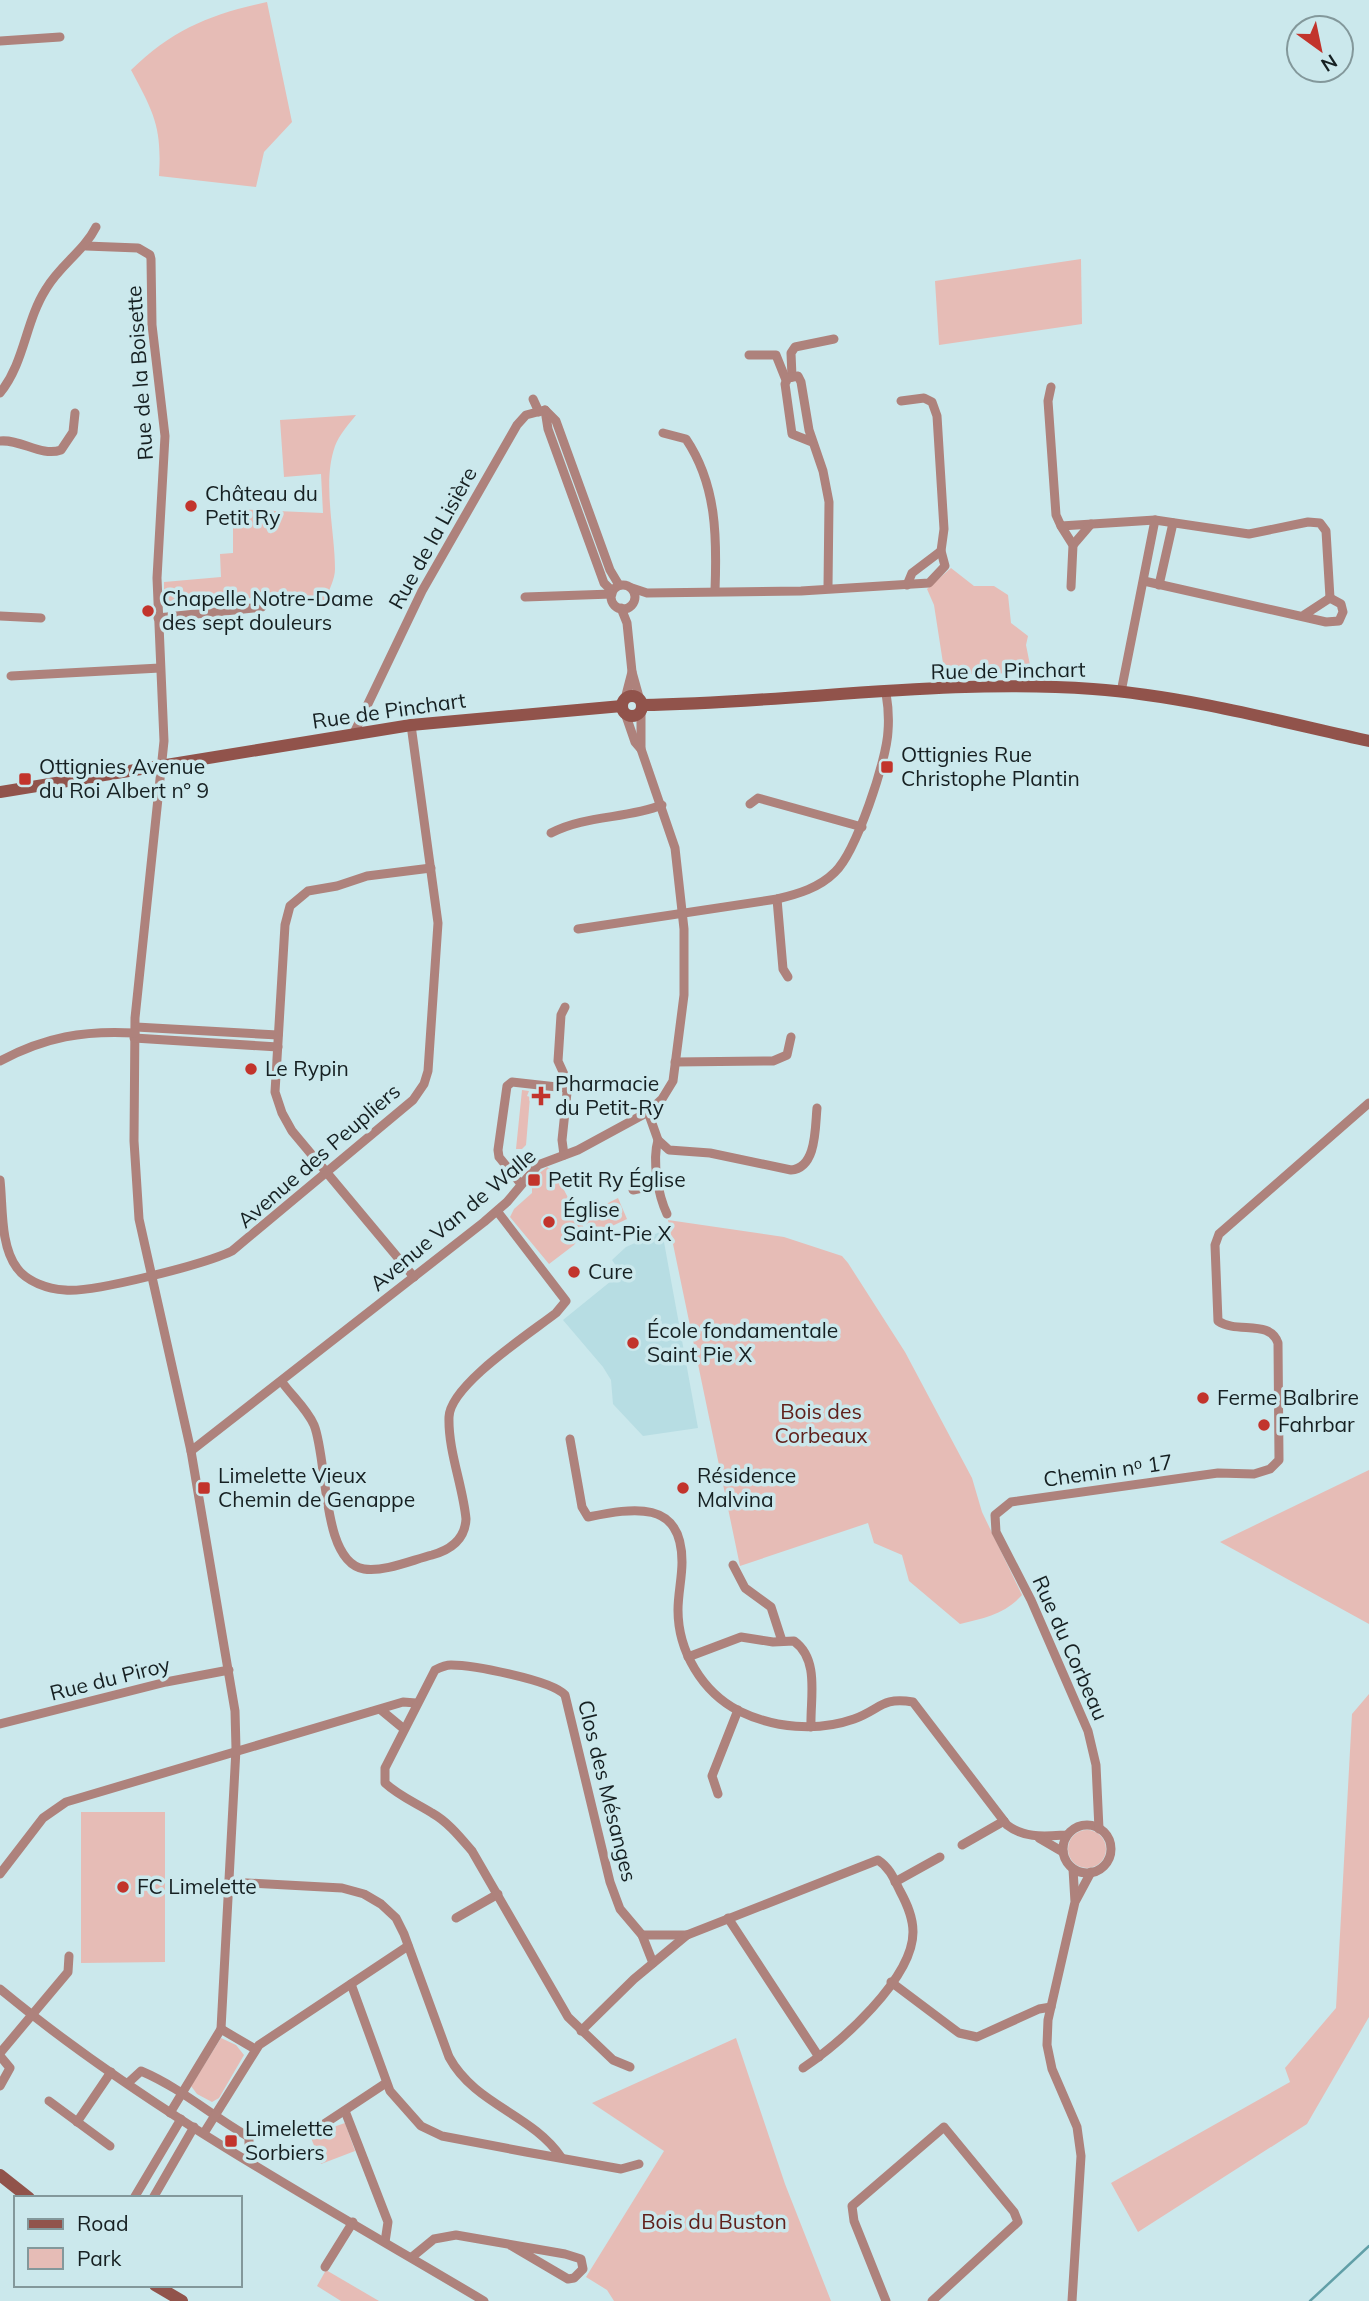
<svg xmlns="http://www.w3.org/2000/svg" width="1369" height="2301" viewBox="0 0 1369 2301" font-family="Mulish,sans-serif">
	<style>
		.built { fill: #b7dde3 }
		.green { fill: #e6bcb6 }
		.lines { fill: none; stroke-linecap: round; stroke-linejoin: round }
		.stream { stroke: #619fa7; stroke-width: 2.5 }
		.street { stroke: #ae827c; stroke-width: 9 }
		.secondary { stroke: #91534b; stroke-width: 12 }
		.poi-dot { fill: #c2342c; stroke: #cbe8ec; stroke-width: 2.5 }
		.labels { text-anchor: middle; stroke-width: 7; stroke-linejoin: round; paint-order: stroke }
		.street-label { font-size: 21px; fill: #162022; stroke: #cbe8ec }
		.poi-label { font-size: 21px; fill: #162022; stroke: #cbe8ec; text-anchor: start }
		.park-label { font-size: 21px; fill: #60201b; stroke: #cbe8ec }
	</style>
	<rect width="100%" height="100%" fill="#cbe8ec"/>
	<polygon class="built" points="662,1231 698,1428 643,1436 613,1404 611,1380 603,1367 563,1320 621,1273 612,1260 626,1247"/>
	<g class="green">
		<path d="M267 2 292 122 264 152 256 187 159 176C162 127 154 113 131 70 173 29 211 14 267 2Z"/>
		<polygon points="1081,259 1082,324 939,345 935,281"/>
		<path d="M356 415C349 424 339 435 335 446 322 483 335 531 335 569 335 579 329 590 325 600L294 601 267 597 164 604V582L221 577 220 554 233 553V509L323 513 321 474 284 477 280 420Z"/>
		<polygon points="951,568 974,586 994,586 1008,595 1011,623 1028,636 1026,645 1031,670 987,675 933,672 943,663 934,605 927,589"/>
		<polygon points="522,1090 529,1091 527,1096 530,1097 526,1145 522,1149 516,1149"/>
		<polygon points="547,1167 554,1171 585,1230 574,1245 549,1264 510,1217 514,1209 532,1193 532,1179"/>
		<polygon points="618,1198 627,1219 593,1235 582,1216"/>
		<path d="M668 1220 784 1237 842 1256 848 1263 905 1352 972 1478 982 1512 1022 1595C1005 1614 984 1618 960 1624L909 1581 902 1555 874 1543 868 1523 740 1566Z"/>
		<polygon points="1369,1470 1369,1624 1220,1542"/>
		<polygon points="1369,1694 1369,2017 1307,2124 1138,2232 1111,2183 1290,2082 1285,2068 1336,2008 1352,1714"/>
		<polygon points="81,1812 165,1812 165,1962 81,1963"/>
		<circle cx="1087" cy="1849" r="19"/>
		<polygon points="221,2038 236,2045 244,2055 219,2098 212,2102 197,2094 191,2086"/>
		<polygon points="736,2038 785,2184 831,2301 614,2301 607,2290 586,2277 664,2151 592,2103"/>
		<polygon points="345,2123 355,2151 321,2164 310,2135"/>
		<polygon points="326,2270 379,2301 341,2301 317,2286"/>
	</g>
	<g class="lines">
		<polyline class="stream" points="1310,2301 1369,2246"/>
		<g class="street">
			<polyline points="0,41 60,37"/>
			<polyline points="86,246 138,248 150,255 151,259 152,325 165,436 157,578 164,741 135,1018 134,1141 139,1219 191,1451 235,1711 236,1749 221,2029 170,2113"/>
			<polyline points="749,355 776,355 786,380"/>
			<polyline points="792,377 791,353 795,347 834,339"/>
			<polyline points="1051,387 1048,401 1056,515 1061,526 1155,520 1249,534 1308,522 1320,523 1326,531 1330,598"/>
			<path d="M0 393C25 362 25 322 46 289 60 265 84 251 96 227"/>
			<polyline points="533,399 539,412"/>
			<polyline points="545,410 548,429 604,583 612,591"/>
			<polyline points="546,411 556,421 610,570 619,585"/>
			<path d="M663 433 686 439C717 485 717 538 715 591"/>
			<path d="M0 441C21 439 41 457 61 450L73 432 75 413"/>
			<polyline points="812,442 792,434 785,384 788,378 798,376 801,382 809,430 823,471 829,502 828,587"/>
			<polyline points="1061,526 1073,545 1071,587"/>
			<polyline points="1073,545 1091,524"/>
			<polyline points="1144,581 1326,622 1339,621 1343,612 1341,604 1330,598 1304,615"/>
			<circle cx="623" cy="597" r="12"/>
			<polyline points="907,585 912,573 941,551"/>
			<polyline points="1159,585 1173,523"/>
			<polyline points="632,588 647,593 801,591 929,583 945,566 941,551 944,529 937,416 932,402 924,398 901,401"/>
			<polyline points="525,597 612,594"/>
			<polyline points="621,608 627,623 632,672 625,699"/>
			<polyline points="0,616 41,618"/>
			<polyline points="158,618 262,607"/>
			<polyline points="632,672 639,697"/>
			<polyline points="11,676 160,668"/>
			<polyline points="1121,692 1155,520"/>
			<polyline points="625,713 635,742 641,749"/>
			<polyline points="354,733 422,591 517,425 526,415 545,410"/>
			<polyline points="750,804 758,798 862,827"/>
			<path d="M551 833C585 815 626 819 662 805"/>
			<polyline points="777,899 783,969 788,977"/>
			<path d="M578 929 777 899C798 894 819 888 835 872 856 852 887 760 888 731 889 719 888 705 886 693"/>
			<polyline points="136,1027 278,1035"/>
			<polyline points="134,1038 278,1047"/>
			<path d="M0 1061C45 1037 84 1030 135 1033"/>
			<polyline points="675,1062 773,1061 787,1055 791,1037"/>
			<path d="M648 1112 658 1140 669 1150 710 1153 791 1170C817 1168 815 1127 817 1108"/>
			<path d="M658 1140C652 1161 658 1195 667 1214"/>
			<polyline points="564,1155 562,1140 568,1083 558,1061 561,1015 565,1007"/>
			<path d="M0 1180C3 1206 0 1246 17 1268 27 1282 48 1289 65 1290 93 1293 205 1264 232 1251L413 1100 424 1084 428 1071 438 923 411 725"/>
			<polyline points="521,1184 499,1157 498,1150 507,1086 512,1082 566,1088"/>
			<polyline points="633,1190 661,1184"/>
			<polyline points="414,1277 292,1131 282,1113 275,1092 285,925 290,906 308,891 337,886 367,876 431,868"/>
			<path d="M282 1382C292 1396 307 1409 314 1425 328 1459 321 1562 364 1569 385 1572 412 1560 432 1555 450 1550 465 1540 466 1519 463 1486 448 1451 449 1417 450 1385 529 1334 556 1313L566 1301 497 1211"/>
			<path d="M570 1439 582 1507 588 1517C633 1508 682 1499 682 1562 682 1578 678 1594 678 1610 678 1651 702 1692 739 1711 774 1728 817 1732 854 1719 881 1709 881 1697 913 1702L1007 1825C1025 1839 1046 1836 1067 1835"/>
			<polyline points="191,1451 484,1222 507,1202 538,1165 578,1150 648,1112 662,1099 673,1081 684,995 684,929 675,848 641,749 641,711"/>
			<polyline points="733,1565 745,1588 771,1607 782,1641"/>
			<path d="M688 1657 741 1637 773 1642 794 1641C820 1660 810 1698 811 1727"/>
			<polyline points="381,1710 404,1729"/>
			<polyline points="0,1724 166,1682 229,1670"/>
			<polyline points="718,1794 712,1776 738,1710"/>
			<circle cx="1087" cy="1849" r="24"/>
			<path d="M1099 1829 1096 1765 1088 1731 1031 1600 996 1532 995 1515 1011 1502 1218 1473 1254 1474 1270 1469 1279 1460 1278 1343C1270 1319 1237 1334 1218 1321L1215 1245 1219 1234 1369 1103"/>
			<polyline points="1039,1838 1063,1852"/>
			<polyline points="962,1845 1004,1821"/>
			<polyline points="0,1874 43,1818 66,1802 403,1702 416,1703"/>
			<path d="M230 1882 342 1888 364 1894 381 1904 396 1918 404 1934 449 2057C475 2105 532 2114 561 2157"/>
			<polyline points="895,1882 940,1857"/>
			<polyline points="1076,1900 1091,1872"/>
			<polyline points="456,1918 498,1894"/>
			<polyline points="728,1918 819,2057"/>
			<polyline points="642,1935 687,1935"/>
			<polyline points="891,1982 959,2033 977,2037 1039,2009 1051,2007"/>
			<polyline points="351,1984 390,2091 421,2126 442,2136 526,2152 621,2169 639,2164"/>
			<path d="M0 1989C146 2110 321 2204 484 2301"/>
			<polyline points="221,2029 255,2049"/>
			<path d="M581 2031 634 1979 687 1935 878 1860C890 1868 894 1879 900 1891 907 1904 913 1917 913 1932 913 1979 840 2043 803 2068"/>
			<polyline points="0,2053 68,1972 69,1956"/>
			<polyline points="0,2056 10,2068 0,2086"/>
			<path d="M630 2067 613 2060 568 2017 472 1851C460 1837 448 1822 432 1813 416 1803 399 1796 385 1783V1768L435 1670C441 1667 445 1665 451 1665 472 1665 552 1680 565 1695L610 1882 620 1909 642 1935 653 1963"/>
			<path d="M128 2083 141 2071C181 2088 212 2116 249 2137V2159"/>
			<polyline points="49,2101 110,2146"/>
			<polyline points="345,2111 388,2222 385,2242"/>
			<polyline points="77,2122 111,2072"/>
			<polyline points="324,2124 386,2083"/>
			<polyline points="204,2133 259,2045 408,1946"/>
			<polyline points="134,2198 181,2119"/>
			<polyline points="153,2198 194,2127"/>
			<polyline points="412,2257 434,2239 456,2235 565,2254 581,2259 583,2269 574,2278 568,2279 510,2245"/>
			<polyline points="325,2267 353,2222"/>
			<polyline points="886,2301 854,2221 852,2206 944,2127 1014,2212 1018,2222 932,2301"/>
			<polyline points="1072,2301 1081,2156 1077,2127 1052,2069 1047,2045 1048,2020 1075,1902 1073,1869"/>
		</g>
		<g class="secondary">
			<circle cx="632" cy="706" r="10"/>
			<path d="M642 705C792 703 943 678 1093 689 1186 696 1278 721 1369 741"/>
			<polyline points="0,792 411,725 622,706"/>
			<polyline points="0,2175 29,2198"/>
			<polyline points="155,2285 182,2301"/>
		</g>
	</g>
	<g class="poi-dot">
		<circle cx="191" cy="506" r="7"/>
		<circle cx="148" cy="611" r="7"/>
		<rect x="880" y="760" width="14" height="14" rx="3.5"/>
		<rect x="18" y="772" width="14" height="14" rx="3.5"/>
		<circle cx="251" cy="1069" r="7"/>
		<path d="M537.5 1085.5h7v7h7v7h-7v7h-7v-7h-7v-7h7z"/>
		<rect x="527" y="1173" width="14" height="14" rx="3.5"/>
		<circle cx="549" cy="1222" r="7"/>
		<circle cx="574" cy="1272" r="7"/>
		<circle cx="633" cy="1343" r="7"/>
		<circle cx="1203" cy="1398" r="7"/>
		<circle cx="1264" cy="1425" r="7"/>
		<rect x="197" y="1481" width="14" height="14" rx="3.5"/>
		<circle cx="683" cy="1488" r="7"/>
		<circle cx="123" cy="1887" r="7"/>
		<rect x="224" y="2134" width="14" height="14" rx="3.5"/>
	</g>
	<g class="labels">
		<g class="street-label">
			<text transform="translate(140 373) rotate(-94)" y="7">Rue de la Boisette</text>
			<text transform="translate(433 538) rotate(-61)" y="7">Rue de la Lisière</text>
			<text transform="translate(1008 671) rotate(-1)" y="7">Rue de Pinchart</text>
			<text transform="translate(389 711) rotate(-8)" y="7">Rue de Pinchart</text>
			<text transform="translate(319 1156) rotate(-41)" y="7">Avenue des Peupliers</text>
			<text transform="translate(453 1220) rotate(-40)" y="7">Avenue Van de Walle</text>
			<text transform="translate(1108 1471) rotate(-8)" y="7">Chemin nᵒ 17</text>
			<text transform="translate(1070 1648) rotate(66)" y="7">Rue du Corbeau</text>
			<text transform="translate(110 1679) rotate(-14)" y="7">Rue du Piroy</text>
			<text transform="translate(607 1791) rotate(76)" y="7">Clos des Mésanges</text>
		</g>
		<g class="poi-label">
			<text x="205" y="501">Château du<tspan x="205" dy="24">Petit Ry</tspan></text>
			<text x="162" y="606">Chapelle Notre-Dame<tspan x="162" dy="24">des sept douleurs</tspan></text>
			<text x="901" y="762">Ottignies Rue<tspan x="901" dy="24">Christophe Plantin</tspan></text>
			<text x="39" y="774">Ottignies Avenue<tspan x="39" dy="24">du Roi Albert n° 9</tspan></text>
			<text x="265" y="1076">Le Rypin</text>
			<text x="555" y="1091">Pharmacie<tspan x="555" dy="24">du Petit-Ry</tspan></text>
			<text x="548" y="1187">Petit Ry Église</text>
			<text x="563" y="1217">Église<tspan x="563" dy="24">Saint-Pie X</tspan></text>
			<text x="588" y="1279">Cure</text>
			<text x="647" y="1338">École fondamentale<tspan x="647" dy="24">Saint Pie X</tspan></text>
			<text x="1217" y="1405">Ferme Balbrire</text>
			<text x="1278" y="1432">Fahrbar</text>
			<text x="218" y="1483">Limelette Vieux<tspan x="218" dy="24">Chemin de Genappe</tspan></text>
			<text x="697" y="1483">Résidence<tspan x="697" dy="24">Malvina</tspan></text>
			<text x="137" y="1894">FC Limelette</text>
			<text x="245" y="2136">Limelette<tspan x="245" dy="24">Sorbiers</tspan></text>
		</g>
		<g class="park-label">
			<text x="821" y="1419">Bois des<tspan x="821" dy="24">Corbeaux</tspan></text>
			<text x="714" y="2229">Bois du Buston</text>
		</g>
	</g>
	<rect x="14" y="2196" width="228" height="91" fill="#cbe8ec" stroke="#83989b" stroke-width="2"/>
	<rect x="28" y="2219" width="35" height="10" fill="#91534b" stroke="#83989b" stroke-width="2"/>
	<text x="77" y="2231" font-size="21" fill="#162022">Road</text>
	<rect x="28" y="2248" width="35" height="21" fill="#e6bcb6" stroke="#83989b" stroke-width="2"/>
	<text x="77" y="2266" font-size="21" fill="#162022">Park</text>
	<g transform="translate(1320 49) rotate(147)"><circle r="33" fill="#cbe8ec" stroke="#83989b" stroke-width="2"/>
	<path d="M0-5L12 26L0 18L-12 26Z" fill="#c2342c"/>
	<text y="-10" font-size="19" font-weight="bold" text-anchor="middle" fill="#162022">N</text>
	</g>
</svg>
